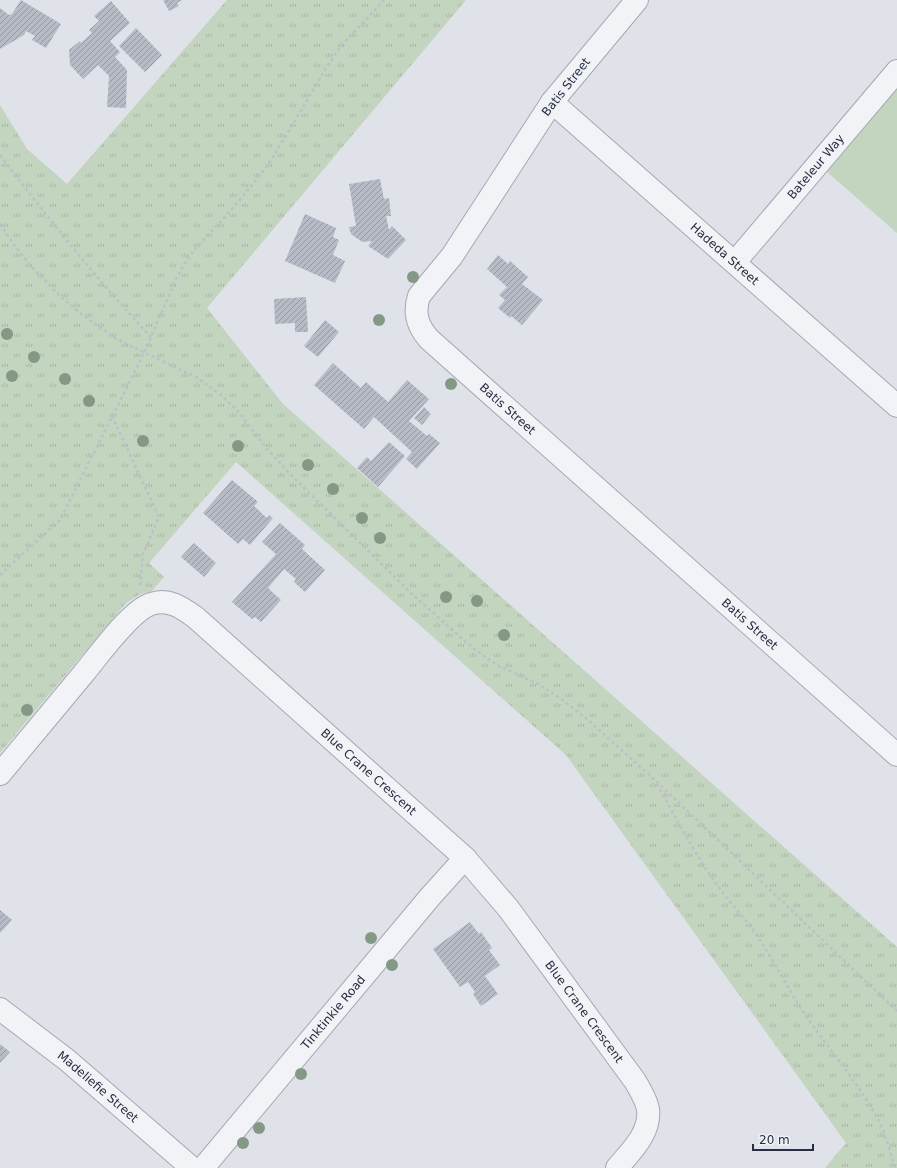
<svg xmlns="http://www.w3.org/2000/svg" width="897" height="1168" viewBox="0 0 897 1168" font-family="'DejaVu Sans',sans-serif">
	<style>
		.grass { fill: url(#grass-tufts) }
		.park { fill: #c3d4bf }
		.building { fill: url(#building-hatch) }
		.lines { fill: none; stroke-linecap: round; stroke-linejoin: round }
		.minor-casing { stroke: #a4a8b3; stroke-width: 24 }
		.path { stroke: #bdc0c8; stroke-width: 2.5; stroke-dasharray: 3 3; stroke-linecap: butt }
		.minor { stroke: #f2f3f7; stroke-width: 22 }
		.tree { fill: #839985 }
		.labels { text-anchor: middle; stroke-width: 3; stroke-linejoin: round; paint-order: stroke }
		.street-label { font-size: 12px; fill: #272e41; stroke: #eef1f7 }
	</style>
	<defs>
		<pattern id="grass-tufts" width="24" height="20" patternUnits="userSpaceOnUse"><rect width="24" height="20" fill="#c3d4bf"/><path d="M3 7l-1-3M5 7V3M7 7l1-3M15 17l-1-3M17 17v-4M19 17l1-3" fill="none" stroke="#a8b6a5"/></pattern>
		<pattern id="building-hatch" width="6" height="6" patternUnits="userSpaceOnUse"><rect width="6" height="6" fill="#b6bbc6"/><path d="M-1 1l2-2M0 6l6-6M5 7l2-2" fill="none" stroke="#9498a2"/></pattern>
	</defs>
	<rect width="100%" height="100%" fill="#dfe2e9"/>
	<polygon class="grass" points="227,0 466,0 207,308 283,404 897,947 897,1168 825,1168 846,1143 566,755 236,462 149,563 164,577 151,592 142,593 126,603 0,753 0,105 27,149 67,184"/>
	<polygon class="park" points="897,87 897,233 826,171"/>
	<g class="building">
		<polygon points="21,0 61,24 46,48 32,40 35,36 26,31 24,35 0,49 0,8 9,15 12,14"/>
		<polygon points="163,0 182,0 177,3 179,6 169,11"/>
		<polygon points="111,1 130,23 110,41 120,52 115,57 127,70 126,108 107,107 109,76 98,65 83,79 70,65 69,50 80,41 81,43 92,33 89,30 99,21 94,16"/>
		<polygon points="136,28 162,55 145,72 119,46"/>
		<polygon points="380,179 384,199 389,198 391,216 386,216 389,230 392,226 406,240 388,259 368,246 372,241 362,242 351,234 349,227 356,226 349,184"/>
		<polygon points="305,214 336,228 333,237 339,240 333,255 345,261 335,283 285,261"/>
		<polygon points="498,255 508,264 510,261 528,277 522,284 543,300 522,325 511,316 510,318 498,308 505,300 499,295 507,287 487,269"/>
		<polygon points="306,297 308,332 295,332 295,323 275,324 274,299"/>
		<polygon points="325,320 339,332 318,357 304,346"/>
		<polygon points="333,363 361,388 366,382 388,402 407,380 429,399 409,421 427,436 429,434 440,443 417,469 406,459 412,452 374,417 364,429 314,385"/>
		<polygon points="424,407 431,414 422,425 414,418"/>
		<polygon points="389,442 405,456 378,487 357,468 367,457 371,461"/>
		<polygon points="232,480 258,502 254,506 267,518 269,515 273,518 250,545 243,539 238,544 203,513"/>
		<polygon points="280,523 305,545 302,549 325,570 305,592 294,582 296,579 284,569 268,588 281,600 261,622 255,617 252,619 232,602 276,554 262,542"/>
		<polygon points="194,543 216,563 204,577 181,557"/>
		<polygon points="0,910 12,920 0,933"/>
		<polygon points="470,922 479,934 481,932 492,948 489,950 500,965 485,976 498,994 481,1006 473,994 475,992 468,982 460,987 433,949"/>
		<polygon points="0,1044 10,1052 0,1063"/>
	</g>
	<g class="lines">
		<defs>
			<g id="minor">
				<path id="s1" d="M637 0 552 102 452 256 419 296C413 314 418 327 430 340L897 755"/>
				<path id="s2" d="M552 102 897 406"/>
				<path id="s3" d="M735 262 897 71"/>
				<path id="s4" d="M0 774C28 740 56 707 84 673 98 656 131 610 151 604 168 598 181 607 195 617L465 858 508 908 635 1081C640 1090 646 1099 648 1109 651 1133 631 1151 617 1168"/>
				<path id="s5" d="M0 1009 67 1060 192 1168"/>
				<path id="s6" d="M203 1168 430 897 465 858"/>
			</g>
		</defs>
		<use href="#minor" class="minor-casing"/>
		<g class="path">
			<path d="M0 155C48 218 97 280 151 337"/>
			<polyline points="0,224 15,246 30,265 60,296 81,314 118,340 196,377 221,395 237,410 267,449 288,472 413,595 467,643 485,657 499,666 538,684 560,698 587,719 656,781 897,1011"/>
			<polyline points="112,416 159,517 143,554 140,587"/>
			<polyline points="0,575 60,520 144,353 177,277 185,263 194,250 234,207 268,165 296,119 326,68 341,46 384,0"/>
			<path d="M657 784C677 820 696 857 721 890 731 904 743 916 753 930 772 956 786 986 804 1013 828 1049 858 1081 878 1120 886 1135 890 1152 895 1168"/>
		</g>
		<use href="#minor" class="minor"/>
	</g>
	<g class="tree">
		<circle cx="413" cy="277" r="6"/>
		<circle cx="379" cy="320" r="6"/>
		<circle cx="7" cy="334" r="6"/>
		<circle cx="34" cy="357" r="6"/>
		<circle cx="12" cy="376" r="6"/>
		<circle cx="65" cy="379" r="6"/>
		<circle cx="451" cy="384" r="6"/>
		<circle cx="89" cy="401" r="6"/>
		<circle cx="143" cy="441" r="6"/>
		<circle cx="238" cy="446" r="6"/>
		<circle cx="308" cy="465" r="6"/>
		<circle cx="333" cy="489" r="6"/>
		<circle cx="362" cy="518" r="6"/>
		<circle cx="380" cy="538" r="6"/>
		<circle cx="446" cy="597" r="6"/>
		<circle cx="477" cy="601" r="6"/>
		<circle cx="504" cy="635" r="6"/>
		<circle cx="27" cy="710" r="6"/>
		<circle cx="371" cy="938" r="6"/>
		<circle cx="392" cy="965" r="6"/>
		<circle cx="301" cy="1074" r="6"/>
		<circle cx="259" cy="1128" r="6"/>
		<circle cx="243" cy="1143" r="6"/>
	</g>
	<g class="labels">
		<g class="street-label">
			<text transform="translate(566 87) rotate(-52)" y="4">Batis Street</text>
			<text dy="4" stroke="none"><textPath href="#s3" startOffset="125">Bateleur Way</textPath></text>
			<text dy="4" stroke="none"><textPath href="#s2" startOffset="230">Hadeda Street</textPath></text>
			<text dy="4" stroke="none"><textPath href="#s1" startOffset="520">Batis Street</textPath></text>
			<text dy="4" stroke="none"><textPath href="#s1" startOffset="844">Batis Street</textPath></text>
			<text dy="4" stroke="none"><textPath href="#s4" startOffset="509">Blue Crane Crescent</textPath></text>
			<text dy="4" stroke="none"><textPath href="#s6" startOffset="203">Tinktinkie Road</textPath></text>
			<text dy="4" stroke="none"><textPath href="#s4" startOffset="833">Blue Crane Crescent</textPath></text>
			<text dy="4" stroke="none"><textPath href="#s5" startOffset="125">Madeliefie Street</textPath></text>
		</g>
	</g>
	<path d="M753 1144v6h60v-6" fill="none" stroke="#272e41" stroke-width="2"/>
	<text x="759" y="1144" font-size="12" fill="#272e41" stroke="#eef1f7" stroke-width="3" paint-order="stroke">20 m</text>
</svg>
